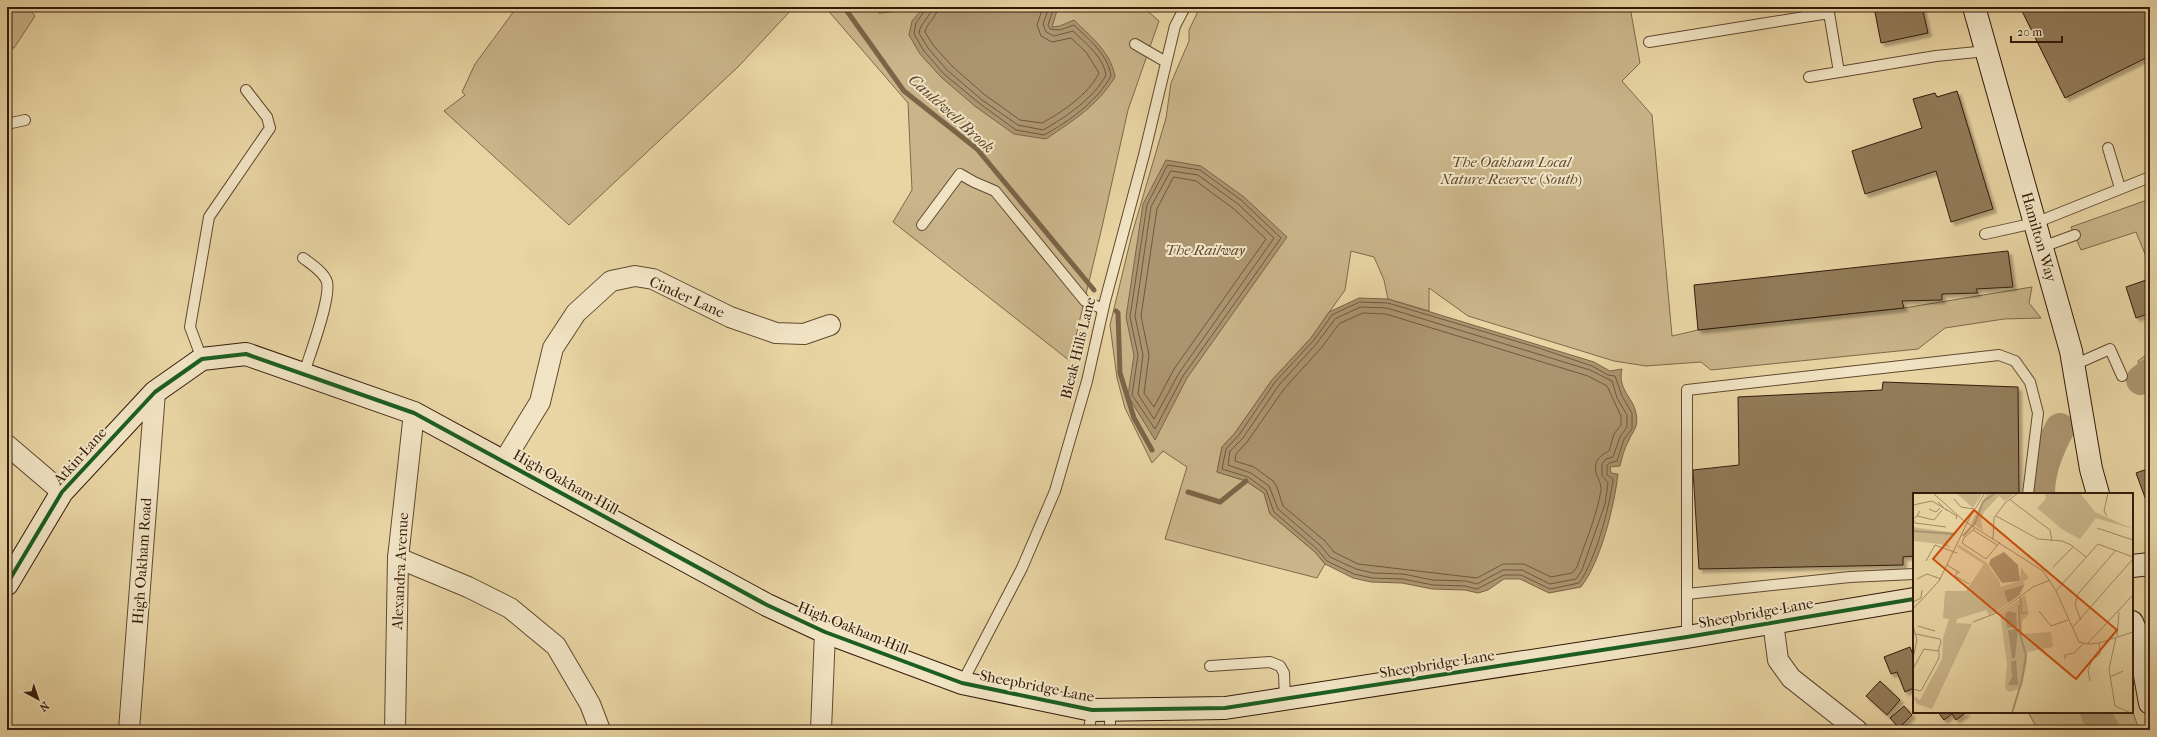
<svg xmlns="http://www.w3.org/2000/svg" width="2157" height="737" viewBox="0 0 2157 737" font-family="'IM FELL French Canon',serif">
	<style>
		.green { fill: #cab58a; stroke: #7f684a }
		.water { fill: #ab9570; stroke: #7b6447 }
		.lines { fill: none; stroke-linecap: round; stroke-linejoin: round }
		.shore { stroke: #70583d; stroke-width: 1 }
		.stream { stroke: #7b6447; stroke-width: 5 }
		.river { stroke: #ab9570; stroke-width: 30 }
		.building { fill: #927b5a; stroke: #341a0a; filter: url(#shadow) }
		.lane-casing { stroke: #614930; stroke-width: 12 }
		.street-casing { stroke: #614930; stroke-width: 22 }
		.secondary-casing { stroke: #341a0a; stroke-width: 24 }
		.lane { stroke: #f1e4c4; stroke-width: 10 }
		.street { stroke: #f1e4c4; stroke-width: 20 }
		.secondary { stroke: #f1e4c4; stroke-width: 22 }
		.cycleway-casing { stroke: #f1e4c4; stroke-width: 6 }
		.cycleway { stroke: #1b5e20; stroke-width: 4 }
		.labels { text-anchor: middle; stroke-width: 4; stroke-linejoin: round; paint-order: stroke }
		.park-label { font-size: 15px; font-style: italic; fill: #614830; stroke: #f1e4c4 }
		.street-label { font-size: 15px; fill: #341a0a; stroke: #f1e4c4 }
		.water-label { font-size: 16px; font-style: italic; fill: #5e452e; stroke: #f1e4c4 }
		.inset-river { fill: none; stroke: #ab9570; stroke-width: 2 }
		.inset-road { fill: none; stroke: #a18a66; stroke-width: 1 }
		.view { fill: #cd500c; fill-opacity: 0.15; stroke: #cd500c; stroke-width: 2 }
		.inset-edge { fill: none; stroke: #341a0a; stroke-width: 2 }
	</style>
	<defs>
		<filter id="shadow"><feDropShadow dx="3.5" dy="3.5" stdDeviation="1" flood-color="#0004"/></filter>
	</defs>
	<rect width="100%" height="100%" fill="#e9d5a4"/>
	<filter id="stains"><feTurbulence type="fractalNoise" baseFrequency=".005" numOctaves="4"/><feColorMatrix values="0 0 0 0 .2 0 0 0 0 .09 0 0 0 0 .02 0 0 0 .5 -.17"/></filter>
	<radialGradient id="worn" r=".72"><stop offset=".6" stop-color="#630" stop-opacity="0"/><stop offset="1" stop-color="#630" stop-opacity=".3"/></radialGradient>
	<g class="green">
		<polygon points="7,7 27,7 35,16 14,48 7,48"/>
		<polygon points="517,7 794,7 738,67 569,225 444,111 465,95 462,92 475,64"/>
		<polygon points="825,7 1143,7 1159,21 1128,110 1102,227 1070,361 893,222 912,190 908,103"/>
		<polygon points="1200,7 1630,7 1640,63 1622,81 1652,115 1672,336 1698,330 1904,308 2032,287 2029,303 2041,318 2004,319 1945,328 1918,349 1711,370 1701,362 1646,366 1614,361 1468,316 1429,288 1429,311 1388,299 1384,280 1374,257 1351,251 1345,290 1311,338 1272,380 1235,433 1222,447 1217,472 1246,481 1264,493 1270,514 1315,552 1325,564 1317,578 1165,539 1187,467 1163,451 1152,463 1125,408 1117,378 1110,325 1132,234 1166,118 1171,83 1189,41 1189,30"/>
		<polygon points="2150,199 2150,266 2136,232 2081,250 2071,227"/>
		<polygon points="2150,352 2150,395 2141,380 2138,361"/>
		<polygon points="2132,709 2139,730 2038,730 2028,712 2132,712"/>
	</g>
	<g class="water">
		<polygon points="874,7 896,7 891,12 879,13"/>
		<path d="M924 7H1058L1052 27 1060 26 1074 20C1091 37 1111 52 1115 77 1096 107 1075 119 1046 139L1014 134 976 107 941 77 920 54 909 35 912 21Z"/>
		<polygon points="1166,160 1201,166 1244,197 1287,237 1187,378 1155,440 1128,396 1134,355 1126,317 1143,204"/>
		<path d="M1359 298 1388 299 1594 362 1610 371 1622 369C1617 389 1633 397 1636 413 1639 428 1633 430 1628 442 1624 449 1622 458 1620 466L1610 467 1611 473 1618 474C1614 507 1601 561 1581 587L1549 593 1520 579H1504L1488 590 1478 593 1465 590 1432 589 1402 583 1371 582 1353 578 1325 564 1315 552 1270 514 1264 493 1246 481 1217 472 1222 447 1235 433 1272 380 1311 338 1329 312Z"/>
	</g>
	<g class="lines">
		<g class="shore">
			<path d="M927 7 916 23 914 34 924 51 944 74 979 103 1016 130 1044 135C1070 121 1097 101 1111 76 1108 54 1089 40 1074 25L1060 30 1050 29 1048 25 1054 7"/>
			<path d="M932 7C931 17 920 23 919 33L928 48 947 70 982 100 1018 125 1043 130C1066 117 1094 98 1106 75 1103 56 1085 43 1073 31L1054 36 1046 32 1043 24 1049 7"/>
			<path d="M938 7C937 18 927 22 925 32L933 45 952 66 985 95 1020 120 1042 123C1062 112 1088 95 1099 73L1086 52 1071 38 1052 42 1041 36 1037 25 1043 7"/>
			<polygon points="1168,165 1200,170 1241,200 1281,238 1183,376 1155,429 1132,395 1138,355 1130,317 1147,205"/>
			<polygon points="1171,171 1198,175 1238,204 1274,238 1179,373 1154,419 1138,394 1143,355 1135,316 1151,207"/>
			<polygon points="1174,177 1196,181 1234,209 1266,239 1174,369 1154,407 1144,393 1149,355 1141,316 1157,209"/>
			<path d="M1360 302 1388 303 1539 348 1592 366 1608 375 1615 376 1622 396 1632 413V429L1624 439 1617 461 1609 463 1607 466V475L1613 479C1610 506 1595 562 1579 583L1550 589 1521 575H1504L1477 589 1465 586 1433 585 1403 579 1372 578 1354 574 1327 561 1317 549 1274 512 1266 490 1248 477 1222 469 1226 449 1239 435 1275 382 1314 340 1332 315Z"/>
			<polygon points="1361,307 1387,308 1590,370 1612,381 1617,398 1627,415 1627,427 1620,437 1613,457 1606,459 1602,464 1602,475 1608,483 1605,504 1582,570 1576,579 1550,584 1522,570 1503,570 1477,584 1466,581 1433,580 1403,574 1373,573 1356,569 1330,557 1321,546 1278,509 1269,486 1251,473 1228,465 1230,451 1243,438 1279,385 1317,343 1335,319"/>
			<path d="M1363 313 1386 314 1588 376 1607 386 1621 416V425L1614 434 1609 451C1603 454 1598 457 1596 464 1593 474 1602 481 1601 490 1597 516 1585 542 1577 567L1572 573 1551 577 1524 564H1503L1477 578 1358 564 1334 552 1325 541 1283 506 1277 487 1273 481 1254 467 1235 461 1236 454 1247 442 1284 389 1322 347 1339 324Z"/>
		</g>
		<g class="stream">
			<polyline points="844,7 904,91 977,149 1094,290"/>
			<polyline points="1116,311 1118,313 1120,373 1134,418 1152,450"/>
			<polyline points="1188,492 1220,502 1246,481"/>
		</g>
		<g class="river">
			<polyline points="2141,380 2150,373"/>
			<path d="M2040 494C2040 470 2049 449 2060 428"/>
			<polyline points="2095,712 2105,730"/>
		</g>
	</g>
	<g class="building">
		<polygon points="1874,7 1922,7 1928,33 1881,43"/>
		<polygon points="2020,7 2150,7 2150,56 2065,98"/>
		<polygon points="1957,91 1993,209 1951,222 1936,171 1865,194 1852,151 1922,128 1913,99 1935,93 1937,97"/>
		<polygon points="2008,251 2013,287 1976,289 1978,293 1942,294 1942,300 1902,301 1904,308 1698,330 1694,285"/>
		<polygon points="2149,279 2150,313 2136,318 2126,287"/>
		<polygon points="1883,382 2018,387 2019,494 1914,494 1914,556 1903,557 1903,565 1699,569 1693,470 1739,465 1738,397 1882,390"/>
		<polygon points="2150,468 2150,511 2136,473"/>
		<polygon points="1910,647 1914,657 1914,688 1905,692 1897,672 1891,674 1884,657"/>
		<polygon points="1880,681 1900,700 1887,715 1866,696"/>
		<polygon points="1904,706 1912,715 1899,728 1890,718"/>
		<polygon points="1938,712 1967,712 1956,720 1952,714 1944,720"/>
	</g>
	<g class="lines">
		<defs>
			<g id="lane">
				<polyline points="1649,42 1829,13 1839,72"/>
				<polyline points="1135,44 1166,62"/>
				<polyline points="1809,77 1936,56 1987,51"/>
				<polyline points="7,124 25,120"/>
				<polyline points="2108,148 2120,188"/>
				<polyline points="922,225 960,174 974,182 995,191 1085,301 1103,309"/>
				<polyline points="1985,234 2035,223 2150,177"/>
				<polyline points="2042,247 2075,235"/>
				<path d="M303 258C311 264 324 272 327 282 331 299 310 354 304 373"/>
				<polyline points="202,359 190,327 209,217 270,128 267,117 246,90"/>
				<polyline points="2074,365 2110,349 2122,376"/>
				<polyline points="1687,594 1850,577 1914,574"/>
				<polyline points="1687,637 1687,390 1999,355 2015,361 2030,382 2038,413 2028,494"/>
				<polyline points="1210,666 1270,662 1280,666 1284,673 1285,699"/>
				<polyline points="962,683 1022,568 1055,491 1087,381 1105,301 1144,155 1175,26 1185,7"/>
				<polyline points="1089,730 1092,710"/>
				<polyline points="1110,730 1110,710"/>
			</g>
			<g id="street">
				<polyline points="7,445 62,492"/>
				<polyline points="504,461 540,402 553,348 576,313 611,281 635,276 653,279 730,317 776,333 804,334 830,325"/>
				<polyline points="398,558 468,587 510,608 556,646 590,704 600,730"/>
				<polyline points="1773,622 1778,660 1791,678 1857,730"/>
				<polyline points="129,730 155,392"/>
				<polyline points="395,730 398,558 414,413"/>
				<polyline points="821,730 825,632"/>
			</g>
			<g id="secondary">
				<polyline points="1974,7 2071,351 2091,469 2098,494"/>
				<polyline points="2132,566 2150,564"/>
				<polyline points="7,584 62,492 155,392 202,359 246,354 414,413 767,605 825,632 962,683 1092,710 1225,708 1687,637 1914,599"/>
				<polyline points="2132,622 2138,637 2150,703"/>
			</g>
		</defs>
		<use href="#lane" class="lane-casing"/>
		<use href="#street" class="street-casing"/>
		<use href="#secondary" class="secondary-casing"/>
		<use href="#lane" class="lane"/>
		<use href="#street" class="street"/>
		<use href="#secondary" class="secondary"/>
		<defs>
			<polyline id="cycleway" points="7,584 62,492 155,392 202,359 246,354 414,413 767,605 825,632 962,683 1092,710 1225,708 1687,637 1914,599"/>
		</defs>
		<use href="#cycleway" class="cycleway-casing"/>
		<use href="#cycleway" class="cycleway"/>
	</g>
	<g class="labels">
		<g class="park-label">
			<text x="1511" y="167">The Oakham Local<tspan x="1511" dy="17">Nature Reserve (South)</tspan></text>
			<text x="1205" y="255">The Railway</text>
		</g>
		<g class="street-label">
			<text transform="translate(2039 237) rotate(74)" y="5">Hamilton Way</text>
			<text transform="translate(687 297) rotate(24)" y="5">Cinder Lane</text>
			<text transform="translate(1078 348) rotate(-76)" y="5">Bleak Hills Lane</text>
			<text transform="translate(80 456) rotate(-48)" y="5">Atkin Lane</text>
			<text transform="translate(566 482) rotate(29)" y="5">High Oakham Hill</text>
			<text transform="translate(142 561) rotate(-86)" y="5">High Oakham Road</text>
			<text transform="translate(400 571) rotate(-87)" y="5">Alexandra Avenue</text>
			<text transform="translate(1756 613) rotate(-10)" y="5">Sheepbridge Lane</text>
			<text transform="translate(853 628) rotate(22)" y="5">High Oakham Hill</text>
			<text transform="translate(1437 664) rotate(-9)" y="5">Sheepbridge Lane</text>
			<text transform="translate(1037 686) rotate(11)" y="5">Sheepbridge Lane</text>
		</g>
		<g class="water-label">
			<text transform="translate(952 113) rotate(42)" y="6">Cauldwell Brook</text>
		</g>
	</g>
	<g transform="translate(1913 493)">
		<rect width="220" height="220" fill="#e9d5a4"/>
		<path d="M43 0H70L60 15ZM74 0H99L100 2 92 8 86 3 71 19 68 26 70 38 58 30ZM130 0H167L182 19 220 36 183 25 167 46 150 37 124 15 132 7 133 3ZM0 34 42 40 41 43H37L34 51 38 55 27 51 0 48ZM45 51 74 70 87 89V94L107 88 108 74 116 85 110 89 112 91 107 102 86 117 76 122 73 117 44 126 43 130 59 131 19 216 4 211 0 203 7 207 29 166 30 145 36 126 30 125 32 98H53L71 71 44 54ZM112 102 116 121 109 128V141L138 139 140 154 114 159V170L108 195 97 199 93 197 92 192 94 171 87 120Z" fill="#cab58a"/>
		<path d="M91 59 105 72 107 88 89 90 76 71 78 66ZM111 92 106 102 95 110 91 98ZM95 118 103 120 104 134 94 135 92 122ZM105 136 102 165 99 166 95 137ZM103 167 105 192H95L99 184 98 169Z" fill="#ab9570"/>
		<path class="inset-river" d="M0 38 42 41M50 43 62 30 70 9 82 0M99 220 109 187 113 162 107 141 106 112"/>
		<path class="inset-road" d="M20 0 50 27 130 78 143 98 166 149 175 151 186 150 220 139M41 6 48 14 61 16M96 6 137 37 139 48M25 9 34 18M0 12 19 8 44 23 43 26M16 16 23 19 27 15M7 18 4 23 21 27 29 17M4 23 0 26 2 30 33 34M83 23 125 46 149 48 158 52 173 64M194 23 191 18 195 0M62 35 51 45 49 50 73 66 87 49M184 35 220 47M60 37 84 52M80 46 81 25 92 10 105 0M13 68 22 52 44 60M34 72 47 80M140 74 160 54M45 78 42 83 56 91M4 86 14 81 28 86M143 98 185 51 220 64M107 104 109 121 114 119M0 109 8 105 9 97M0 116 26 88 57 24 72 0M126 118 138 133 155 127M168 127 162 112 165 101 203 57M60 129 86 119 120 94 137 87M0 133 4 147 0 165M5 133 22 138M159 135 220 66M204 143 206 119M175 150 220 102M152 166V162L161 160 170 151M0 176 11 156 25 158 28 149 27 146 3 141M197 184 210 178M177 188 175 177 179 167 187 161 186 150M0 196 7 198 9 196 26 165V157M202 213 196 176 203 144M202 213 218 220"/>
		<path class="view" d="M61 17 204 137 163 186 20 66Z"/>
		<rect width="220" height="220" class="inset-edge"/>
	</g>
	<rect width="2157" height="737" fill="none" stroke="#e9d5a4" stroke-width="24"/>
	<rect x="8" y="8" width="2141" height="721" fill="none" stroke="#341a0a" stroke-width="2"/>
	<rect x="12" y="12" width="2133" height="713" fill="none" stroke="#341a0a"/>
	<g transform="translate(38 699) rotate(140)" stroke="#f1e4c4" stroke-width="3" paint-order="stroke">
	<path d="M0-3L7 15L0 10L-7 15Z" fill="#341a0a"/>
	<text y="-6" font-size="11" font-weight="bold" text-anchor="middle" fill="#341a0a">N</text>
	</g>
	<path d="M2011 36v6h51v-6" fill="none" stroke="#341a0a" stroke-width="2"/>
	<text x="2017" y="36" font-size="12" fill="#341a0a" stroke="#f1e4c4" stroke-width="3" paint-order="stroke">20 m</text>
	<rect width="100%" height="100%" filter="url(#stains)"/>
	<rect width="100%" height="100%" fill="url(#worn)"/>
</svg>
